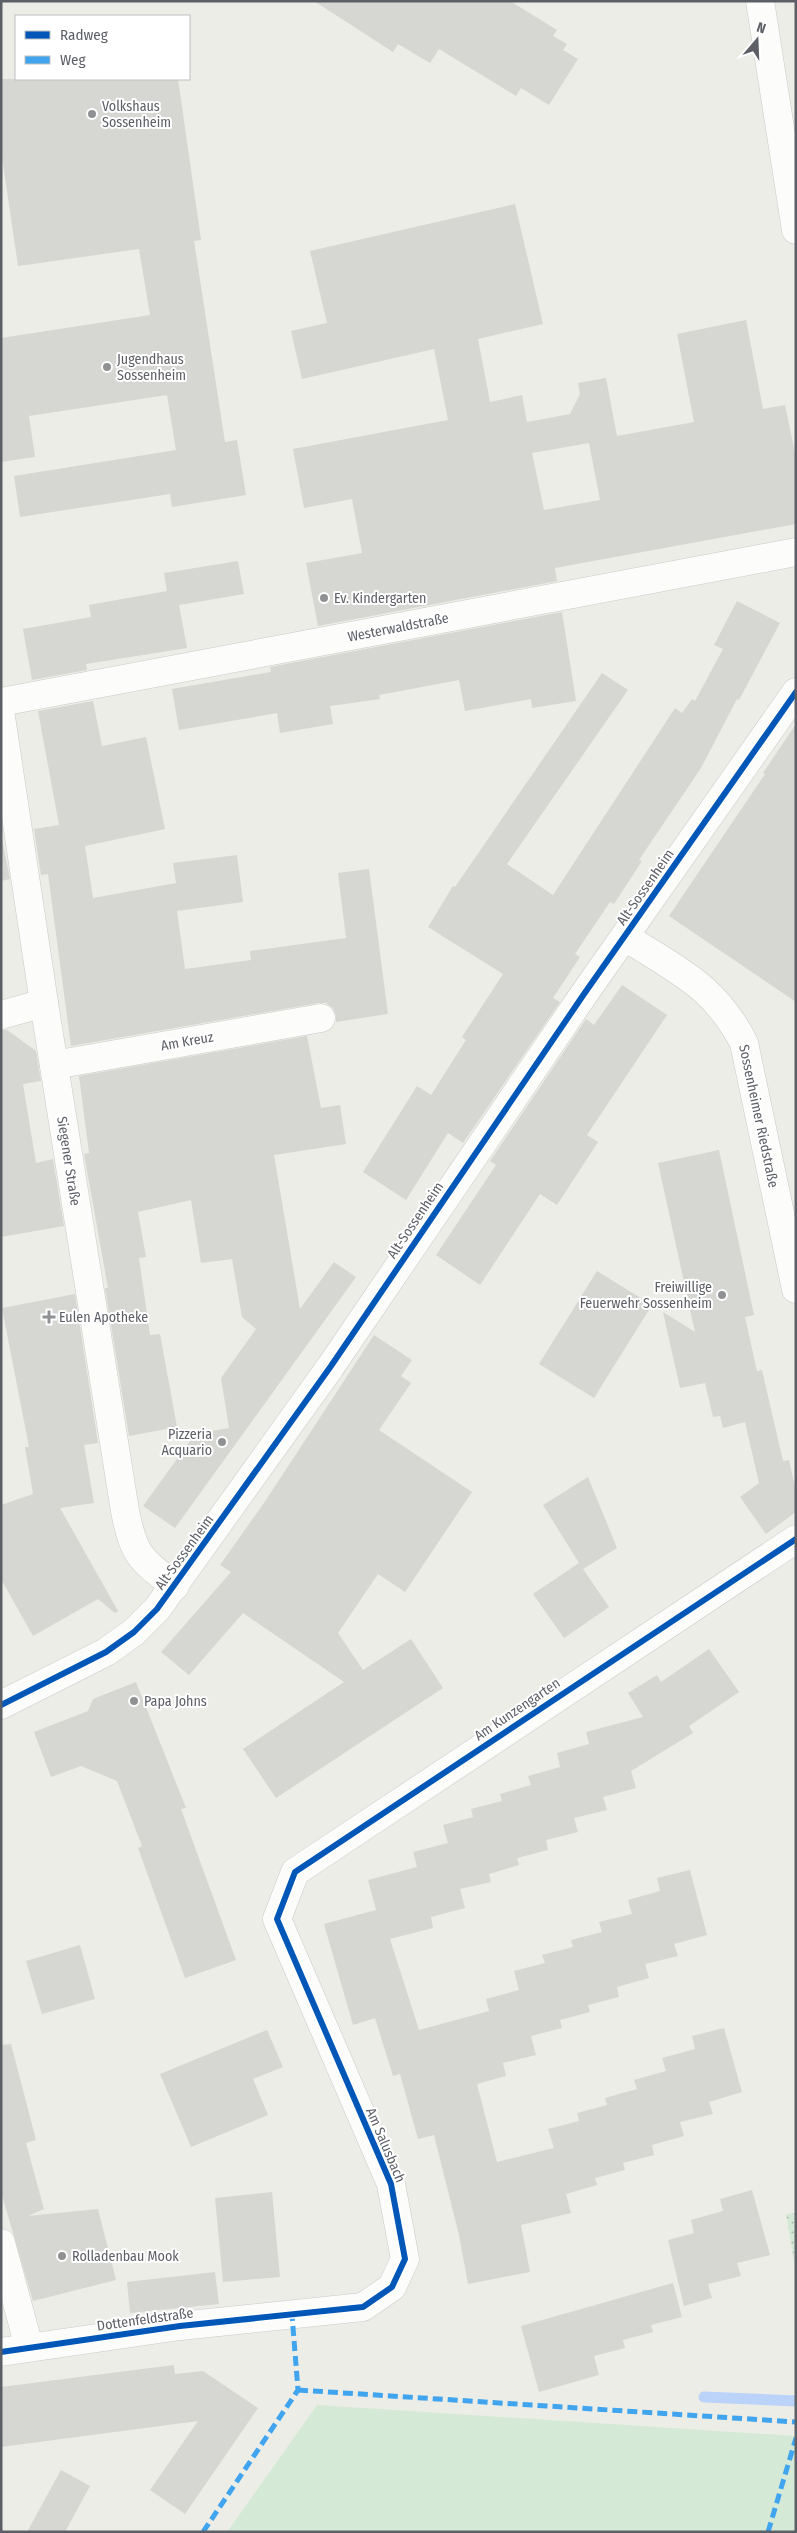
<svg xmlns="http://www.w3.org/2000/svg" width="797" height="2533" viewBox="0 0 797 2533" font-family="'Fira Sans Condensed',sans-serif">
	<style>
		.grass { fill: url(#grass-dots) }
		.garden { fill: #d5ead6 }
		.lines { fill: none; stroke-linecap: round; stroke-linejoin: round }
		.stream { stroke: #bbd3f8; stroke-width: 11 }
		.building { fill: #d6d6d2; fill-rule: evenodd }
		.minor-casing { stroke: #c9cac8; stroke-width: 29 }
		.secondary-casing { stroke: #cacac9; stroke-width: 29 }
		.minor { stroke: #fcfcfb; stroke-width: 28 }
		.secondary { stroke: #fcfcfb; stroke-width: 28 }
		.quiet { stroke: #40a5ee; stroke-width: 5; stroke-dasharray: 10 5; stroke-linecap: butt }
		.cycleway-casing { stroke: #fff; stroke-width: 9 }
		.cycleway { stroke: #0057b8; stroke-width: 6 }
		.poi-dot { fill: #8f9193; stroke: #fff; stroke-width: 2 }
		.labels { text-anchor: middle; stroke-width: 4; stroke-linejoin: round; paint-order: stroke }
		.poi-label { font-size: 14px; fill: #5d5f66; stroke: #fff; text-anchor: start }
		.street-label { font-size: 14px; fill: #5d5f66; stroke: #fff }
	</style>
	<defs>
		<pattern id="grass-dots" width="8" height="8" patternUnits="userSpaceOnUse" patternTransform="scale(1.25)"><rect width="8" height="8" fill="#d5ead6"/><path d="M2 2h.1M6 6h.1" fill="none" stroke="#b0c1b1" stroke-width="1.8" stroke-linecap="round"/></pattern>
	</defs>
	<rect width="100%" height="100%" fill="#edede7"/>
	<polygon class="grass" points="796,2213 796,2273 786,2214"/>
	<polygon class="garden" points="317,2405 796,2436 796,2532 227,2532"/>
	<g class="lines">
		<polyline class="stream" points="704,2397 796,2401"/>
	</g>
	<g class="building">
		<polygon points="314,1 510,1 557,30 553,36 567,44 563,50 578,59 549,105 521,88 516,96 439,49 430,63 398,44 393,52"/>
		<polygon points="1,79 178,79 201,240 194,241 225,442 237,440 246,495 172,507 170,494 20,517 14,476 176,450 167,395 29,416 35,457 1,462 1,338 150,315 139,249 18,266 1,150"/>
		<path d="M515 204 543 324 478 339 490 402 522 395 527 422 570 414 580 394 578 383 606 378 617 436 694 422 677 334 746 320 763 409 785 405 796 458V524L555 568 557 581 318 626 306 563 362 553 352 499 304 508 293 449 448 420 434 349 302 379 291 331 327 323 310 251ZM589 443 600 500 544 510 532 453Z"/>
		<polygon points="238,561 244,594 179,605 187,648 86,664 87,670 32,680 23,629 91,617 89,605 167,591 164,573"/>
		<polygon points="737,601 780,623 739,700 737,699 701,768 639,860 642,861 614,904 610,902 575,954 580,957 553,998 560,1002 463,1143 448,1133 406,1200 363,1172 417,1086 431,1095 466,1040 462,1037 503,974 428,927 453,886 455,887 602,673 628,690 507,864 553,895 675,708 682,713 692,699 695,701 723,649 714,645"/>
		<polygon points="562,612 576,701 532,708 531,699 465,711 459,680 379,695 380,699 330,706 333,724 280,733 277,713 179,730 172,689 271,672 270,667"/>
		<polygon points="93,701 102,746 146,737 165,829 85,846 93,898 176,883 173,863 237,855 243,902 177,911 185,969 251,960 250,951 346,938 338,873 369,869 388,1014 336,1022 336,1015 333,1008 326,1003 318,1003 71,1046 48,874 41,875 34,829 59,825 38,711"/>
		<polygon points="796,724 796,1002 669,916 765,774 763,773"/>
		<polygon points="1,834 10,879 1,881"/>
		<polygon points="622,985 667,1015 587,1135 598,1142 557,1205 540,1194 480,1285 436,1255 496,1165 490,1161 586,1019 594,1025"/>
		<polygon points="1,1030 7,1030 36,1051 41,1081 23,1084 36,1163 53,1159 64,1226 1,1237"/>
		<polygon points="307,1036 321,1108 340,1105 346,1144 274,1155 300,1309 334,1262 356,1277 175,1528 143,1506 195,1434 229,1428 221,1378 256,1329 242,1317 232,1259 201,1263 191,1200 138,1212 146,1257 139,1258 150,1335 160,1334 177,1427 129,1436 105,1288 108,1288 84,1154 89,1153 79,1076"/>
		<polygon points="719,1150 754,1315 745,1317 757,1371 762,1370 783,1461 789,1460 796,1491 796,1512 766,1534 740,1497 759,1483 745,1422 723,1428 720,1416 713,1417 705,1383 680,1388 663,1312 695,1332 658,1163"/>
		<polygon points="597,1271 652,1305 594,1398 539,1364"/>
		<polygon points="75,1294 98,1443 84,1445 94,1503 60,1508 118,1611 115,1613 98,1599 33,1636 1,1579 1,1505 33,1494 25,1447 29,1447 2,1308"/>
		<polygon points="374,1335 412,1360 401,1376 411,1383 379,1430 472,1492 405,1592 378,1574 338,1633 363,1670 411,1639 443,1688 276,1798 243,1749 344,1682 243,1613 189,1675 161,1652 231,1572 220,1565 266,1500"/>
		<polygon points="588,1477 617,1548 583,1569 609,1607 564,1638 533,1594 579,1563 543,1505"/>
		<polygon points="709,1649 739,1692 689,1726 693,1733 631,1771 636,1788 603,1797 607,1810 574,1818 578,1832 546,1840 548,1850 517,1858 519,1865 489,1874 491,1882 460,1889 465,1908 431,1917 433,1928 390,1939 419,2030 489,2011 486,1999 519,1990 514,1971 545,1963 542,1955 573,1947 571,1940 602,1932 599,1922 632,1914 628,1900 660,1891 657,1878 690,1870 707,1935 674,1944 678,1956 645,1964 649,1978 617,1987 619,1997 588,2005 590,2012 560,2020 562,2028 531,2036 536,2055 503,2063 506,2076 477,2084 497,2162 554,2148 548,2129 579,2121 577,2113 607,2105 605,2098 637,2089 634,2080 666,2071 662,2058 695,2049 692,2036 724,2028 742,2092 709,2102 713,2114 680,2122 684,2136 652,2145 654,2155 623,2163 625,2170 595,2178 597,2185 566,2194 571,2213 521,2225 530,2272 468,2284 459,2235 434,2135 418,2139 400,2074 393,2076 375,2018 353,2025 324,1924 376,1910 368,1880 417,1867 413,1852 448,1843 443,1825 473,1817 471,1809 502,1801 500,1794 531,1785 528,1776 560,1767 557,1753 589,1744 586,1732 643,1717 628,1693 657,1675 661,1682"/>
		<polygon points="136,1682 186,1808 181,1809 236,1960 185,1978 138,1848 142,1846 117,1781 81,1766 51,1777 34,1732 88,1711 93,1699"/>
		<polygon points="80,1945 95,1999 42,2014 26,1961"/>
		<polygon points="267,2030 283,2067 253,2079 268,2115 191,2147 160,2074"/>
		<polygon points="11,2044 36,2140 26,2143 44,2209 28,2216 98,2209 116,2280 33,2301 1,2192 1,2045"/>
		<polygon points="752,2190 770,2255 737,2263 741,2276 708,2284 712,2298 684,2306 668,2240 694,2233 691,2220 723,2211 720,2199"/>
		<polygon points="272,2192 280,2277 223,2282 215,2198"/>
		<polygon points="215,2272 219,2304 130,2313 127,2282"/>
		<polygon points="673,2283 682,2317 651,2325 653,2332 623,2340 625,2348 594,2356 599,2375 539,2392 521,2326"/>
		<polygon points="174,2365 175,2374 203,2371 258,2408 185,2514 150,2490 198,2421 1,2447 1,2387"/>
		<polygon points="61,2470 90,2486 65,2532 27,2532"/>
	</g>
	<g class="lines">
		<defs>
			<g id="minor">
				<polyline points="760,1 796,230"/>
				<polyline points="1,702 796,552"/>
				<path d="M625 937C677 970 715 986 744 1043L796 1289"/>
				<polyline points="1,1015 44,1003"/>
				<polyline points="54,1065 321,1018"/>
				<polyline points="1,2243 29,2347"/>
				<polyline points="1,2352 180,2326 363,2307 392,2287 405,2259 391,2184 277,1919 295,1872 796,1539"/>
			</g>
			<g id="secondary">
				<path d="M1 717 44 1003 125 1511C134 1556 140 1559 175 1586"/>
				<polyline points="1,1705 106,1652 134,1632 157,1609 331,1366 584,994 796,692"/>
			</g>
		</defs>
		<use href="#minor" class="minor-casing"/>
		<use href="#secondary" class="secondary-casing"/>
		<use href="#minor" class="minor"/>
		<use href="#secondary" class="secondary"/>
		<g class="quiet">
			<polyline points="298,2390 796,2422"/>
			<polyline points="203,2532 298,2390 292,2315"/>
			<polyline points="768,2532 796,2438"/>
		</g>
		<defs>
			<g id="cycleway">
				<polyline points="1,1705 106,1652 134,1632 157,1609 331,1366 584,994 796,692"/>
				<polyline points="1,2352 180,2326 363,2307 392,2287 405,2259 391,2184 277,1919 295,1872 796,1539"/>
			</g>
		</defs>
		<use href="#cycleway" class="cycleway-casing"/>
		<use href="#cycleway" class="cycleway"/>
	</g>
	<g class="poi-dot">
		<circle cx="92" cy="114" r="5"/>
		<circle cx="107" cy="367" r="5"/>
		<circle cx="324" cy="598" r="5"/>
		<circle cx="722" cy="1295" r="5"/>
		<path d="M46.5 1309.5h5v5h5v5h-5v5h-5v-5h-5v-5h5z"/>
		<circle cx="222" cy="1442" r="5"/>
		<circle cx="134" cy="1701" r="5"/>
		<circle cx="62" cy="2256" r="5"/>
	</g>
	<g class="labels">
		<g class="poi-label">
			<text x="102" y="111">Volkshaus<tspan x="102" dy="16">Sossenheim</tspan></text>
			<text x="117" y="364">Jugendhaus<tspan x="117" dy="16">Sossenheim</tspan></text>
			<text x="334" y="603">Ev. Kindergarten</text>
			<text x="712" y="1292" text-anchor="end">Freiwillige<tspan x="712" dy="16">Feuerwehr Sossenheim</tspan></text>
			<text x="59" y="1322">Eulen Apotheke</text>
			<text x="212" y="1439" text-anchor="end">Pizzeria<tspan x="212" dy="16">Acquario</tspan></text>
			<text x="144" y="1706">Papa Johns</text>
			<text x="72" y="2261">Rolladenbau Mook</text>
		</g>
		<g class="street-label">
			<text transform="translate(398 627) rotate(-11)" y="5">Westerwaldstraße</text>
			<text transform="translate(645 887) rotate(-55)" y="5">Alt-Sossenheim</text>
			<text transform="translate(187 1041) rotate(-10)" y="5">Am Kreuz</text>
			<text transform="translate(759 1116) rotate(78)" y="5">Sossenheimer Riedstraße</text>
			<text transform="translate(69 1161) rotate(81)" y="5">Siegener Straße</text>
			<text transform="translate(415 1220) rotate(-56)" y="5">Alt-Sossenheim</text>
			<text transform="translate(184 1552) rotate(-54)" y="5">Alt-Sossenheim</text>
			<text transform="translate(517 1709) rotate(-34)" y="5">Am Kunzengarten</text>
			<text transform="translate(386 2145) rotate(67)" y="5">Am Salusbach</text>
			<text transform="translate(145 2319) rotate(-8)" y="5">Dottenfeldstraße</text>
		</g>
	</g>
	<rect width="797" height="2533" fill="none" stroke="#5d5f66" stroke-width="5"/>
	<rect x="15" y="15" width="175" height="65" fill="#ffffff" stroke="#bebfc2"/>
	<rect x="25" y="31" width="25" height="8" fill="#0057b8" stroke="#bebfc2"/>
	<text x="60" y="40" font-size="15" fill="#5d5f66">Radweg</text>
	<rect x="25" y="56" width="25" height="8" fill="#40a5ee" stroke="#bebfc2"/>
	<text x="60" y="65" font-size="15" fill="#5d5f66">Weg</text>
	<g transform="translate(757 40) rotate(19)" stroke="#ffffff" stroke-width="4" paint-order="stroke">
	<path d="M0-4L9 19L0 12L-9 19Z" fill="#5d5f66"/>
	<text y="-8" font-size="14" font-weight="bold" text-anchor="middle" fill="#5d5f66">N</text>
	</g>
</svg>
